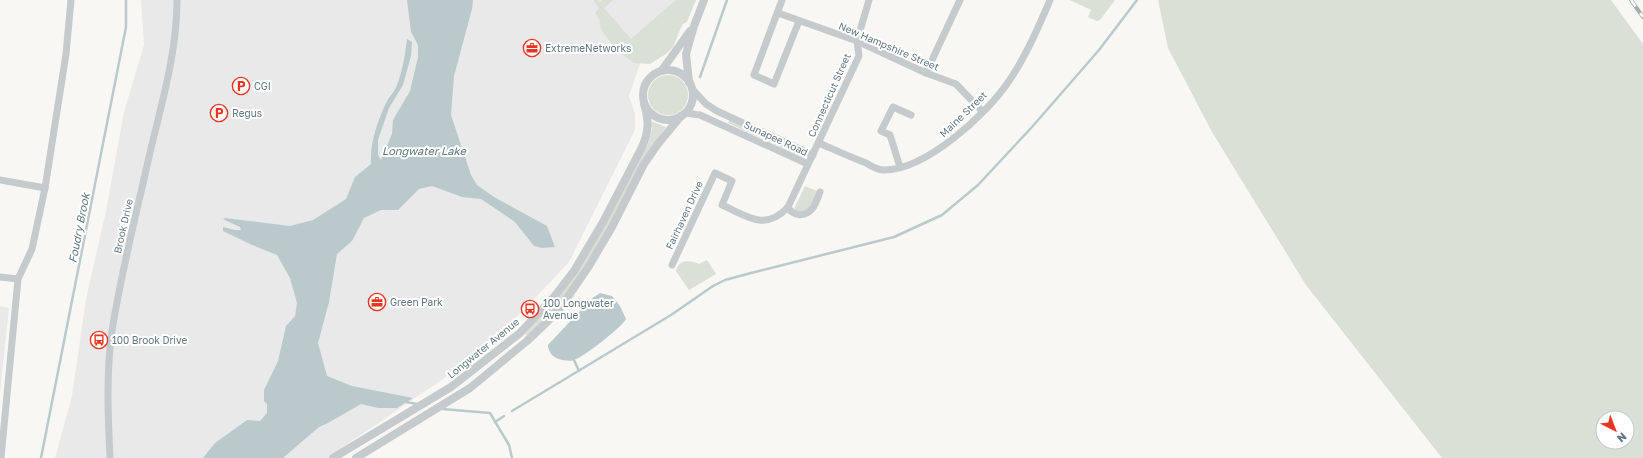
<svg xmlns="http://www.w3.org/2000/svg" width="1643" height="458" viewBox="0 0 1643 458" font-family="'Golos Text',sans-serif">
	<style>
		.built { fill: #e8e9e8 }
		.green { fill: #dae0d5; fill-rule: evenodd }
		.water { fill: #bacacc }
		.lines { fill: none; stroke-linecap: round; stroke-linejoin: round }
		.stream { stroke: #bacacc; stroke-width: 2.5 }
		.minor { stroke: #c5cacc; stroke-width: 7 }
		.tertiary { stroke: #c5cacc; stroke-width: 8 }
		.rail-casing { stroke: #a3acb0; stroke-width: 4 }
		.rail { stroke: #fff; stroke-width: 2.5; stroke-dasharray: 8; stroke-linecap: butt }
		.labels { text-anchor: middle; stroke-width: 4; stroke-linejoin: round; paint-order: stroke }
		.street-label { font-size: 10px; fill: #617881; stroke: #fff }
		.poi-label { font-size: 10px; fill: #617881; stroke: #fff; text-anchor: start }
		.water-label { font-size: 11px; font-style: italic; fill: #5c787c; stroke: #fff }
	</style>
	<rect width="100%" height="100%" fill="#f8f7f4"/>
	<g class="built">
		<polygon points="141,0 685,0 642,58 629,96 635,114 635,130 569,262 523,311 443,379 327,458 55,458 72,396 86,299 106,211 124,112 144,45"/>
		<polygon points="0,306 9,308 0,393"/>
	</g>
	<g class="green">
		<polygon points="593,0 598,0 600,2 602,0 613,0 604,8 631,39 676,0 696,0 687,22 683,24 680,30 673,47 666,54 650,64 634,63 615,49 601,29 599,19 595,13 599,8"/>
		<polygon points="1070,0 1115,0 1100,20 1097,21 1088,17 1091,10"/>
		<path d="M1158 0H1611L1643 44V458H1442L1306 285 1212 132 1168 48ZM1603 418H1627V442H1603Z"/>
		<circle cx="668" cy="95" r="20"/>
		<polygon points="730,119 804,155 805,157 803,158 728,123"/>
		<polygon points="651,121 666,127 641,162 607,231 562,301 529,337 525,334 558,297 648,144 652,129"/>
		<polygon points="805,186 819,192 812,207 806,212 793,211"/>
		<path d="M707 260 716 274 689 290 676 271C679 259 689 260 699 264Z"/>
	</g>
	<g class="water">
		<path d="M407 0H473L472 9 454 76 451 115 471 175 477 185 494 197 547 226 555 247 542 248 534 246 515 222 481 199 462 197 432 186 419 189 398 210H381L364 218 352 241 337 254 329 302 318 343 327 376 352 386 413 398 397 408H378L361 404 328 423 319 427 283 458H203L215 443 247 420 260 421 267 413V404L264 401V390L278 361 286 326 295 316 297 303 290 278 277 255 252 245 223 231V227L235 230H241L240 227 223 219 225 218 290 226 313 220 346 199 355 177 371 164C370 143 377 122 386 103 389 97 395 91 397 85 403 70 405 54 407 39L412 42 411 56 403 85 389 108 378 140V155L381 160 392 134 393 120 410 91 418 57V45L411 32Z"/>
		<path d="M600 293 612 296 620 306 626 319C621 328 585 356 574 360 569 362 561 360 556 358 551 355 548 350 548 345L591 299Z"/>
	</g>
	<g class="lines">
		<g class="stream">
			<polyline points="700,77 727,0"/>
			<polyline points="574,360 579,371"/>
			<polyline points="406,402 417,404"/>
			<polyline points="442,409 490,413 509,445 512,458"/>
			<polyline points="512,411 671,315 713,286 725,280 751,273 894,237 942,215 978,185 1032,127 1099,50 1137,0"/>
			<polyline points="495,422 504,416"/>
			<polyline points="41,458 126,27 126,0"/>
		</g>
		<g class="minor">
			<polyline points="782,0 754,75 774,84 799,21"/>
			<polyline points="778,13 857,41 926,73 956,84 982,111"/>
			<polyline points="926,73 960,0"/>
			<polyline points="692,89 706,104 717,111 813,155"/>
			<polyline points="685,113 700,115 808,164"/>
			<path d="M819 143C835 150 850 157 866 163 871 166 878 170 883 170 925 171 987 114 1009 81 1026 56 1038 28 1050 0"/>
			<polyline points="900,167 890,135 881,131 893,107 911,115"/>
			<polyline points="0,180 45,188"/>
			<path d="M788 207C793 217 805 217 812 209 816 204 818 197 820 192"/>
			<path d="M672 265 715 173 732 181 722 205C747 216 765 232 788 207L859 56 857 41 869 0"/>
			<polyline points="0,277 18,279"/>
			<polyline points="1,458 18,279 32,249 45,188 66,54 71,0"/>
			<path d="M110 458C108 416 106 373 112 331 121 273 136 215 149 157 161 105 177 54 177 0"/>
		</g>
		<g class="tertiary">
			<polyline points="662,70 690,31"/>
			<circle cx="668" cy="95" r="25"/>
			<polyline points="689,82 686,54 694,26 704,0"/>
			<path d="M333 458 451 387 520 333 554 297 574 271 603 222 642 147C649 132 649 120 644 104"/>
			<polyline points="356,458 470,388 527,341 547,322 563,304 589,266 612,227 644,164 658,144 681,116"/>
		</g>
		<defs>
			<polyline id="rail" points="1631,0 1643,17"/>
		</defs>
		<use href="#rail" class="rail-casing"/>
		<use href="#rail" class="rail"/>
	</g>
	<defs>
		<symbol id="office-ring" viewBox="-11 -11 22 22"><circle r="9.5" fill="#fff" stroke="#eb3322" stroke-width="1.5"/><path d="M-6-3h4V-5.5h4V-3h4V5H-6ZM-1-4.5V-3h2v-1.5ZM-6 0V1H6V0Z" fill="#eb3322"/></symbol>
		<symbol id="parking-ring" viewBox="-11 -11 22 22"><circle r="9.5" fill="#fff" stroke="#eb3322" stroke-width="1.5"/><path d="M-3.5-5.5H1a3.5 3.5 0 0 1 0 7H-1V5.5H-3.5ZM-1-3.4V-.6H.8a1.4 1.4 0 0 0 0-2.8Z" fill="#eb3322"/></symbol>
		<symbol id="bus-ring" viewBox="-11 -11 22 22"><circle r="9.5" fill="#fff" stroke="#eb3322" stroke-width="1.5"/><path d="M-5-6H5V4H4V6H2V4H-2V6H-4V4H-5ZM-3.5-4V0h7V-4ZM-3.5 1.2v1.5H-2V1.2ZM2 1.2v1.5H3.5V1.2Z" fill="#eb3322"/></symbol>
	</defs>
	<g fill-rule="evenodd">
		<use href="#office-ring" x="522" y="38" width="20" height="20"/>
		<use href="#parking-ring" x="231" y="76" width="20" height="20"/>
		<use href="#parking-ring" x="209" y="103" width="20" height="20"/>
		<use href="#office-ring" x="367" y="292" width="20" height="20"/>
		<use href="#bus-ring" x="520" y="299" width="20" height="20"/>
		<use href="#bus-ring" x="89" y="330" width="20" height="20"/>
	</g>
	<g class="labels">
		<g class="street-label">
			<text transform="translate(889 46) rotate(23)" y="4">New Hampshire Street</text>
			<text transform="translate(829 95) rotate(-66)" y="4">Connecticut Street</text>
			<text transform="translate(963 114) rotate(-44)" y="4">Maine Street</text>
			<text transform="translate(776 138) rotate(25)" y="4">Sunapee Road</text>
			<text transform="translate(684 215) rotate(-65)" y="4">Fairhaven Drive</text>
			<text transform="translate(123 226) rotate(-77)" y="4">Brook Drive</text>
			<text transform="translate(483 348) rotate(-39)" y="4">Longwater Avenue</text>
		</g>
		<g class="poi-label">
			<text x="545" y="52">ExtremeNetworks</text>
			<text x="254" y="90">CGI</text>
			<text x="232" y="117">Regus</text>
			<text x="390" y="306">Green Park</text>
			<text x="543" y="307">100 Longwater<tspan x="543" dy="12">Avenue</tspan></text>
			<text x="112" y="344">100 Brook Drive</text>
		</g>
		<g class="water-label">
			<text x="424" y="155">Longwater Lake</text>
			<text transform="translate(79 228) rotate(-79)" y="4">Foudry Brook</text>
		</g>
	</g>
	<g transform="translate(1615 430) rotate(138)"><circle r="19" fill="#ffffff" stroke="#c0c9cd"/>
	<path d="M0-3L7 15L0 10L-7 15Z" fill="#eb3322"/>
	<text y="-6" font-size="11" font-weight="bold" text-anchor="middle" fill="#617881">N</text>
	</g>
</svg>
